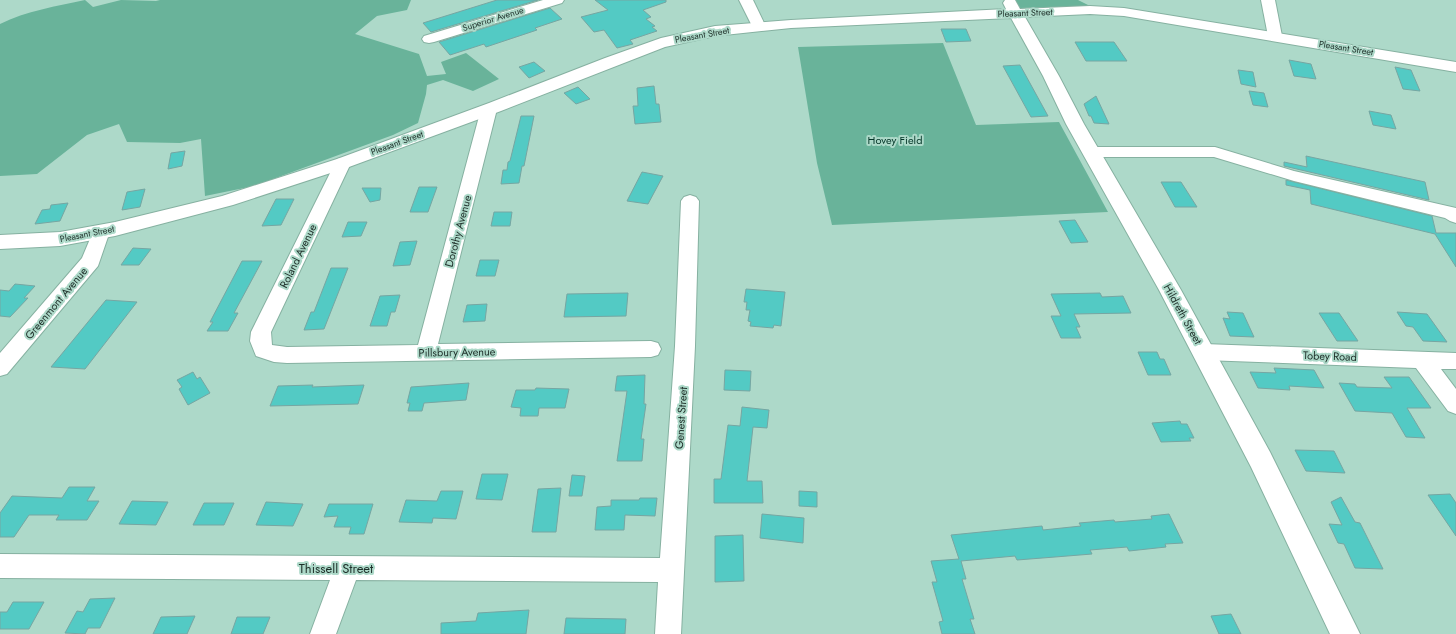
<svg xmlns="http://www.w3.org/2000/svg" width="1456" height="634" viewBox="0 0 1456 634" font-family="Jost,sans-serif">
	<style>
		.green { fill: #69b39a }
		.building { fill: #53cac4; stroke: #76a6a2 }
		.lines { fill: none; stroke-linecap: round; stroke-linejoin: round }
		.street-casing { stroke: #86b1a1; stroke-width: 2 }
		.secondary-casing { stroke: #86b1a1; stroke-width: 2 }
		.street { fill: #fff; fill-rule: evenodd }
		.secondary { fill: #fff; fill-rule: evenodd }
		.labels { text-anchor: middle; stroke-width: 4; stroke-linejoin: round; paint-order: stroke }
		.far-street-label { font-size: 9px; fill: #1e2f29; stroke: #add9c9 }
		.park-label { font-size: 11px; fill: #023326; stroke: #add9c9 }
		.street-label { font-size: 11px; fill: #1e2f29; stroke: #add9c9 }
		.near-street-label { font-size: 13px; fill: #1e2f29; stroke: #add9c9 }
	</style>
	<rect width="100%" height="100%" fill="#add9c9"/>
	<g class="green">
		<path d="M85 0 93 7 121 0 156 1 160 0H411L407 10 377 16 355 34 419 54 427 76 446 74 441 62 466 53 499 79 473 91 443 80 427 85 426 94 418 123 393 135 254 186 205 196 201 139 180 143 127 142 119 124 87 135 37 174 0 176V24C26 11 57 6 85 0Z"/>
		<polygon points="1015,0 1078,0 1090,6 1020,8"/>
		<polygon points="943,43 976,125 1059,122 1108,212 832,225 817,163 798,47"/>
	</g>
	<g class="building">
		<polygon points="497,0 538,0 431,32 423,23"/>
		<polygon points="595,0 666,0 666,2 643,10 651,17 646,19 655,26 652,27 657,31 630,40 633,44 617,48 604,30 594,32 581,17 608,10"/>
		<polygon points="550,8 562,19 535,28 537,30 486,47 484,44 450,55 439,42"/>
		<polygon points="941,29 966,29 971,41 946,42"/>
		<polygon points="1075,42 1114,42 1127,61 1086,61"/>
		<polygon points="1289,60 1311,64 1316,79 1294,76"/>
		<polygon points="534,62 545,71 529,78 519,67"/>
		<polygon points="1020,65 1048,116 1031,117 1003,66"/>
		<polygon points="1395,67 1411,70 1420,91 1403,89"/>
		<polygon points="1238,70 1253,72 1256,87 1241,84"/>
		<polygon points="654,86 656,104 659,104 661,122 635,124 633,106 638,106 637,88"/>
		<polygon points="578,87 590,99 576,104 564,93"/>
		<polygon points="1249,91 1264,93 1268,107 1253,105"/>
		<polygon points="1096,96 1109,124 1094,123 1091,116 1089,116 1084,104"/>
		<polygon points="1369,111 1391,115 1396,129 1373,125"/>
		<polygon points="521,116 534,116 524,166 522,166 519,183 501,184 503,170 507,170 508,162 510,161"/>
		<polygon points="185,151 182,166 168,169 171,153"/>
		<polygon points="1306,156 1425,182 1429,200 1284,166 1284,162 1307,167"/>
		<polygon points="642,172 663,176 648,204 627,201"/>
		<polygon points="1286,180 1432,216 1436,233 1456,233 1456,267 1435,234 1311,204 1310,190 1286,185"/>
		<polygon points="1161,182 1181,182 1197,207 1175,207"/>
		<polygon points="419,187 437,187 428,212 410,212"/>
		<polygon points="362,188 381,188 380,200 370,202"/>
		<polygon points="145,189 140,207 122,210 127,192"/>
		<polygon points="276,199 294,199 281,225 262,226"/>
		<polygon points="68,203 60,221 35,224 42,210 50,209 51,205"/>
		<polygon points="494,212 512,212 510,226 491,226"/>
		<polygon points="1075,220 1088,242 1071,243 1059,221"/>
		<polygon points="348,222 367,222 361,236 342,237"/>
		<polygon points="417,241 410,265 393,266 400,242"/>
		<polygon points="133,248 151,249 139,265 121,265"/>
		<polygon points="480,260 499,260 495,276 476,276"/>
		<polygon points="242,261 262,261 234,313 238,313 228,331 207,331 213,322 210,322"/>
		<polygon points="331,268 348,268 324,329 304,330 311,312 314,312"/>
		<polygon points="15,284 35,286 24,298 28,298 10,317 0,316 0,290 9,291"/>
		<polygon points="746,289 785,292 781,326 774,325 773,328 750,326 751,322 748,321 750,310 746,310 747,302 744,302"/>
		<polygon points="628,293 626,316 564,317 567,294"/>
		<polygon points="1100,293 1102,297 1123,296 1131,313 1074,314 1080,327 1076,327 1081,338 1061,338 1051,316 1061,316 1051,294"/>
		<polygon points="400,295 395,312 391,312 387,326 370,326 380,296"/>
		<polygon points="106,300 137,302 85,369 51,367"/>
		<polygon points="487,304 485,321 463,322 467,305"/>
		<polygon points="1227,312 1243,313 1254,337 1230,336 1223,318 1230,319"/>
		<polygon points="1397,312 1427,314 1447,342 1423,341 1413,327 1406,326"/>
		<polygon points="1319,313 1339,313 1358,341 1337,341"/>
		<polygon points="1138,352 1157,352 1160,359 1164,359 1171,375 1148,375"/>
		<polygon points="1274,368 1314,370 1324,388 1289,386 1290,390 1258,388 1250,372 1276,373"/>
		<polygon points="725,370 751,371 750,391 724,390"/>
		<polygon points="193,372 197,379 200,377 210,393 188,405 179,389 182,387 177,380"/>
		<polygon points="645,375 644,404 646,404 641,439 644,439 642,461 617,461 627,391 615,391 617,376"/>
		<polygon points="1384,377 1409,377 1431,408 1407,408 1425,438 1406,437 1392,413 1355,411 1339,383 1355,384 1357,387 1392,388"/>
		<polygon points="469,383 466,400 424,403 422,411 408,411 410,403 407,403 411,387"/>
		<polygon points="313,385 312,387 364,385 358,404 270,406 278,386"/>
		<polygon points="536,388 569,389 565,408 539,408 538,416 520,416 521,408 511,407 516,390 535,390"/>
		<polygon points="742,407 769,410 767,428 753,427 747,481 762,481 763,503 714,503 714,479 721,479 728,425 740,426"/>
		<polygon points="1180,421 1181,424 1187,424 1194,438 1189,438 1191,441 1161,442 1152,423"/>
		<polygon points="1295,450 1334,451 1345,473 1306,471"/>
		<polygon points="482,474 508,474 502,500 476,499"/>
		<polygon points="572,475 585,476 582,496 569,496"/>
		<polygon points="69,487 95,487 87,501 99,501 87,520 56,520 59,515 29,515 14,537 0,537 0,513 12,496 62,498"/>
		<polygon points="561,488 556,532 532,532 538,489"/>
		<polygon points="441,491 463,491 456,519 433,518 432,523 399,522 406,500 437,501"/>
		<polygon points="799,491 817,492 817,507 799,506"/>
		<polygon points="1450,494 1456,503 1456,536 1428,495"/>
		<polygon points="1341,497 1355,522 1360,523 1383,569 1355,568 1344,544 1338,543 1329,524 1342,525 1331,502"/>
		<polygon points="640,498 657,498 655,516 625,515 624,530 595,530 597,507 611,506 611,500 639,500"/>
		<polygon points="132,501 168,502 156,525 119,524"/>
		<polygon points="266,502 303,504 293,526 256,525"/>
		<polygon points="204,503 234,503 224,525 193,525"/>
		<polygon points="329,504 373,504 364,534 349,534 351,527 334,527 338,516 324,517"/>
		<polygon points="762,514 804,518 803,543 760,538"/>
		<polygon points="1169,514 1183,543 1165,544 1166,547 1129,551 1127,547 1090,550 1092,554 1055,557 1017,560 1015,556 961,561 966,579 962,579 974,619 970,619 975,634 942,634 939,622 943,621 932,582 937,582 931,561 959,559 951,535 1042,526 1043,530 1081,526 1079,523 1114,520 1115,522 1152,519 1151,516"/>
		<polygon points="743,535 744,581 715,582 715,536"/>
		<polygon points="115,598 100,628 88,628 85,634 65,633 77,611 83,612 90,599"/>
		<polygon points="13,602 44,602 29,629 0,629 0,612 7,612"/>
		<polygon points="529,610 526,634 441,634 441,623 476,621 478,613"/>
		<polygon points="1231,614 1241,634 1219,634 1211,616"/>
		<polygon points="195,616 187,634 153,634 161,617"/>
		<polygon points="237,617 270,617 263,634 231,634"/>
		<polygon points="566,618 626,619 625,634 564,634"/>
	</g>
	<g class="lines">
		<defs>
			<g id="street">
				<polygon points="543,0 564,0 562,3 434,42 429,43 424,42 422,39 424,36"/>
				<polygon points="739,0 753,0 766,27 764,30 754,30"/>
				<polygon points="1261,0 1275,0 1282,36 1280,39 1275,40 1270,39 1268,36"/>
				<polygon points="489,104 494,106 497,109 438,344 651,341 658,343 661,349 658,355 651,357 287,363 274,362 256,356 250,341 251,332 335,163 337,159 343,158 349,159 351,163 271,332 272,345 287,347 418,345 481,109 484,106"/>
				<polygon points="1091,147 1215,147 1294,171 1456,208 1456,223 1450,221 1445,218 1294,181 1214,157 1091,157 1085,156 1083,152 1085,148"/>
				<polygon points="690,195 696,197 699,201 695,346 681,634 655,634 658,582 356,580 336,634 310,634 330,580 0,578 0,554 660,558 675,346 681,201 684,197"/>
				<polygon points="101,225 107,227 110,231 98,266 7,374 0,376 0,353 82,258 95,227"/>
				<polygon points="1204,344 1456,353 1456,369 1441,369 1456,389 1456,414 1448,411 1416,368 1204,360 1197,358 1194,352 1197,346"/>
			</g>
			<polygon id="secondary" points="1005,0 1015,0 1020,9 1090,6 1124,8 1456,62 1456,72 1124,16 1090,14 1025,17 1059,76 1084,124 1181,290 1270,452 1360,634 1330,634 1251,467 1159,290 1066,124 1043,76 1011,18 791,28 715,36 665,47 501,111 349,167 233,205 115,236 60,246 0,249 0,235 60,232 115,222 222,196 337,159 489,103 605,58 661,38 715,26 791,20 1006,9 1003,3"/>
		</defs>
		<use href="#street" class="street-casing"/>
		<use href="#secondary" class="secondary-casing"/>
		<use href="#street" class="street"/>
		<use href="#secondary" class="secondary"/>
	</g>
	<g class="labels">
		<g class="far-street-label">
			<text transform="translate(1025 13) rotate(-2)" y="3">Pleasant Street</text>
			<text transform="translate(493 19) rotate(-17)" y="3">Superior Avenue</text>
			<text transform="translate(702 35) rotate(-10)" y="3">Pleasant Street</text>
			<text transform="translate(1346 48) rotate(9)" y="3">Pleasant Street</text>
			<text transform="translate(397 143) rotate(-20)" y="3">Pleasant Street</text>
			<text transform="translate(87 234) rotate(-11)" y="3">Pleasant Street</text>
		</g>
		<g class="park-label">
			<text x="895" y="144">Hovey Field</text>
		</g>
		<g class="street-label">
			<text transform="translate(458 231) rotate(-75)" y="4">Dorothy Avenue</text>
			<text transform="translate(298 256) rotate(-64)" y="4">Roland Avenue</text>
			<text transform="translate(56 303) rotate(-50)" y="4">Greenmont Avenue</text>
			<text transform="translate(1183 314) rotate(61)" y="4">Hildreth Street</text>
			<text transform="translate(457 352) rotate(-1)" y="4">Pillsbury Avenue</text>
			<text transform="translate(1330 356) rotate(2)" y="4">Tobey Road</text>
			<text transform="translate(681 418) rotate(-86)" y="4">Genest Street</text>
		</g>
		<g class="near-street-label">
			<text x="336" y="573">Thissell Street</text>
		</g>
	</g>
</svg>
